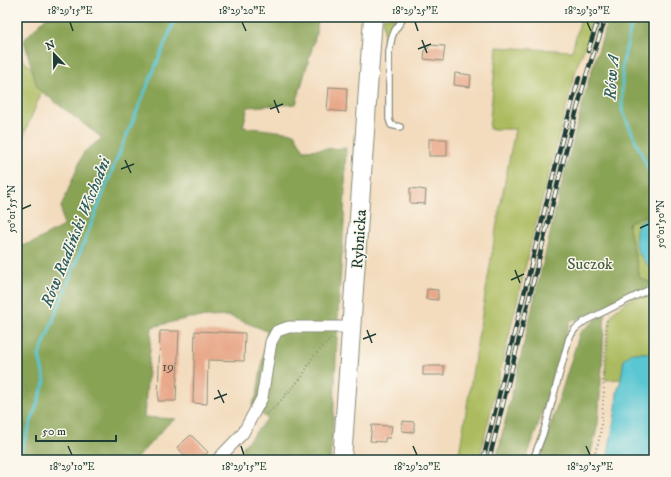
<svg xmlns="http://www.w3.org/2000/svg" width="671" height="477" viewBox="0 0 671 477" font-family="'IM FELL DW Pica',serif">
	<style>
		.green { fill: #acbb5e; stroke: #667c49 }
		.forest { fill: #89a355; stroke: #547044 }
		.water { fill: #5ac6d2; stroke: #3c8283 }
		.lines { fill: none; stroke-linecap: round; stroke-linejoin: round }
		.stream { stroke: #5ac6d2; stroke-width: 3 }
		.building { fill: #e8a889 }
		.service-casing { stroke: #898c78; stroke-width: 8 }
		.minor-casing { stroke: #898c78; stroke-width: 13 }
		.primary-casing { stroke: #898c78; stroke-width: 20 }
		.path { stroke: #898c78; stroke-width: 2; stroke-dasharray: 1 3; stroke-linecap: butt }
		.service { stroke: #fff; stroke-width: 5.5 }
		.minor { stroke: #fff; stroke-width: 11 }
		.primary { stroke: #fff; stroke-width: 18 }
		.rail-casing { stroke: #1f3d34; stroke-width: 4.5 }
		.rail { stroke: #fbf7ec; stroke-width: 3; stroke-dasharray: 9; stroke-linecap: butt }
		.ticks { fill: none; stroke: #1f3d34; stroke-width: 1.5 }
		.labels { text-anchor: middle; stroke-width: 3; stroke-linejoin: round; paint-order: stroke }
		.number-label { font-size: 14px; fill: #515849 }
		.street-label { font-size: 16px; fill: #1f3d34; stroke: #fbf7ec }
		.park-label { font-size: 16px; fill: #425c3e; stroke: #fbf7ec }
		.water-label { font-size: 17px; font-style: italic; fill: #2e5f5c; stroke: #fbf7ec }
		.neatline { fill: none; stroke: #1f3d34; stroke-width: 1.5 }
		.ticks-label { font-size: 10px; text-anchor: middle; fill: #1f3d34 }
	</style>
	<rect width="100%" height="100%" fill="#fbf7ec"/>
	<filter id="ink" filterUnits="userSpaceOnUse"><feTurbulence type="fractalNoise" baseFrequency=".025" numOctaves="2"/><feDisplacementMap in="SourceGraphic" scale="8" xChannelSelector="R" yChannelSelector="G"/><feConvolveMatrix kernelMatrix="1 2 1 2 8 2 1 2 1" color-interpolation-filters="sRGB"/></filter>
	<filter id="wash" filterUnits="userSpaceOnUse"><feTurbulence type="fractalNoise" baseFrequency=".012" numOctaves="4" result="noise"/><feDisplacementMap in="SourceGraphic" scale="16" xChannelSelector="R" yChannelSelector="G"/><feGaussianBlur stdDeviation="0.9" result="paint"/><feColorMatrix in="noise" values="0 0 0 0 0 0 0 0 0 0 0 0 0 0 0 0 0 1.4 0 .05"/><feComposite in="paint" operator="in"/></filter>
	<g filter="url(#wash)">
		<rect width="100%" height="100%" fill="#f3dbbd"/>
		<g class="green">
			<polygon points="383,17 399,17 399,19 392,27 389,40 384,40"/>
			<polygon points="581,17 598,17 577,66 534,231 479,460 458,460 497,223 515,129 489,129 497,47 572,51"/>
			<polygon points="17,53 23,60 46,82 17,151"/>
			<polygon points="654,213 654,218 639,221 637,246 640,254 651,269 654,270 654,282 651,283 640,278 628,224 638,218"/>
			<path d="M654 287V354L642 353 624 359 621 379 605 380C606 366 606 321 614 312 625 300 640 294 654 287Z"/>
		</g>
		<g class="forest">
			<polygon points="46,17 318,17 317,31 296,104 248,107 243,127 294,133 304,150 346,148 344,225 339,296 333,427 330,460 250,460 242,448 267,419 252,405 257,395 267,331 229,316 189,318 152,327 144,417 176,419 168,424 135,460 17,460 17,247 34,242 63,226 61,207 84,152 102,138 37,88 24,40"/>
			<polygon points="609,17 654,17 654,177 653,175 650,176 654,191 654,213 638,218 628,224 640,278 651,283 648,288 570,322 538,425 526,460 496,460 564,175 589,79"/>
			<polygon points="605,313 602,368 598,424 589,460 540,460 580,332"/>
		</g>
		<g class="water">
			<path d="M654 218V270L651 269C648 264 642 259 639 253 634 244 635 230 639 221Z"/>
			<polygon points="632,353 642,353 654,354 654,460 607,460 616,409 617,392 621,379 624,359"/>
		</g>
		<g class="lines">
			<g class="stream">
				<polyline points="633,17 622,67 622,110 654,182"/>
				<polyline points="18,460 45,381 39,356 114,166 176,17"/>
			</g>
		</g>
		<g id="blocks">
			<g class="building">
				<polygon points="429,45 445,46 443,61 424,59 425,49 428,49"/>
				<polygon points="455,73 471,75 470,87 454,85"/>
				<polygon points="329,87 347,88 346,112 327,110"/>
				<rect x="429" y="139" width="18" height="17"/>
				<polygon points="410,188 426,190 425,204 410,203"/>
				<polygon points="427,289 438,290 438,300 426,299"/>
				<polygon points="160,331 179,331 176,401 158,401"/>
				<polygon points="195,331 245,333 244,361 208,360 207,404 193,403"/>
				<rect x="423" y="366" width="21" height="9"/>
				<polygon points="403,421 414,422 414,432 402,431"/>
				<polygon points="372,425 392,426 390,438 385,438 385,442 370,441"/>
				<polygon points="191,435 208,452 200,460 189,460 177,447"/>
			</g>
		</g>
	</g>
	<g filter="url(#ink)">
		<use href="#blocks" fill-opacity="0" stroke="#898c78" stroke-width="1"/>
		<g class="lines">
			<defs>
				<g id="service">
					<polyline points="400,127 391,125 389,119 389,52 392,37 395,30 402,20 402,17"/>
					<polyline points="533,460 544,431 569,338 575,329 585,321 654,287"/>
				</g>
				<polyline id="minor" points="217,460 243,433 262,398 271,342 277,331 289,327 352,327"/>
				<polyline id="primary" points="342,460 373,17"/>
			</defs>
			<use href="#service" class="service-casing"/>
			<use href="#minor" class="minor-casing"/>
			<use href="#primary" class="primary-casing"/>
			<g class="path">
				<polyline points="17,376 25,383 28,392 17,418"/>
				<polyline points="266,414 272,410 302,377 312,358 332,338"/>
				<polyline points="593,460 600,436 604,391 603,380 607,318"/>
			</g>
			<use href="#service" class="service"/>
			<use href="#minor" class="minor"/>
			<use href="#primary" class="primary"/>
			<defs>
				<g id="rail">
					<polyline points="588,51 599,17"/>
					<polyline points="483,460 562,140 579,78"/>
					<polyline points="489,460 568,142 587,73 606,17"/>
				</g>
			</defs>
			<use href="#rail" class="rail-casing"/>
			<use href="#rail" class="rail"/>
		</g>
	</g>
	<path class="ticks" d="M70 22 73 31M242 22 246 31M415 22 418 31M587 22 591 31M422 40 427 53M418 49 431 44M274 100 279 113M270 109 283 104M125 160 131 173M121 169 134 164M22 209 31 205M640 228 649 224M515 270 520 283M511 280 524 274M367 330 372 343M363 339 376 334M218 390 224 403M214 399 227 394M68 446 72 455M241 446 244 455M413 446 417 455M586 446 590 455"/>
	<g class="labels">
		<g class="number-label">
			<text x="168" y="371">19</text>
		</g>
		<g class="street-label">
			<text transform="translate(358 239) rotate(-86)" y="6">Rybnicka</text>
		</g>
		<g class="park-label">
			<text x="590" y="269">Suczok</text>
		</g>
		<g class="water-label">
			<text transform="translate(611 77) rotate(-86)" y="6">Rów A</text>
			<text transform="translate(75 232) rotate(-68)" y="6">Rów Radliński Wschodni</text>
		</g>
	</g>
	<rect width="671" height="477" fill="none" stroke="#fbf7ec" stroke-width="44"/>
	<g transform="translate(54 54) rotate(338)" stroke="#fbf7ec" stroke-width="3" paint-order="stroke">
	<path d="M0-3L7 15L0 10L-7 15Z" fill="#1f3d34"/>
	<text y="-6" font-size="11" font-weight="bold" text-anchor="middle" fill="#1f3d34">N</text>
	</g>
	<path d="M36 435v6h80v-6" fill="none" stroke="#1f3d34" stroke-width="2"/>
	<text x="42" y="435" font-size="12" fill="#1f3d34" stroke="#fbf7ec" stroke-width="3" paint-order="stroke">50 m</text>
	<rect x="22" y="22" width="627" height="433" class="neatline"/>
	<g class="ticks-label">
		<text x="70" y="14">18°29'15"E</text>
		<text x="242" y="14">18°29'20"E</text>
		<text x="415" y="14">18°29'25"E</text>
		<text x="587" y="14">18°29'30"E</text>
		<text transform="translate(11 209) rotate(-90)" y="4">50°01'55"N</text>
		<text transform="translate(660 224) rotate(-90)" y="4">50°01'50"N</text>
		<text x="72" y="470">18°29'10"E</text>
		<text x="244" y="470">18°29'15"E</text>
		<text x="417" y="470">18°29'20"E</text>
		<text x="590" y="470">18°29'25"E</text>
	</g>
</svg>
